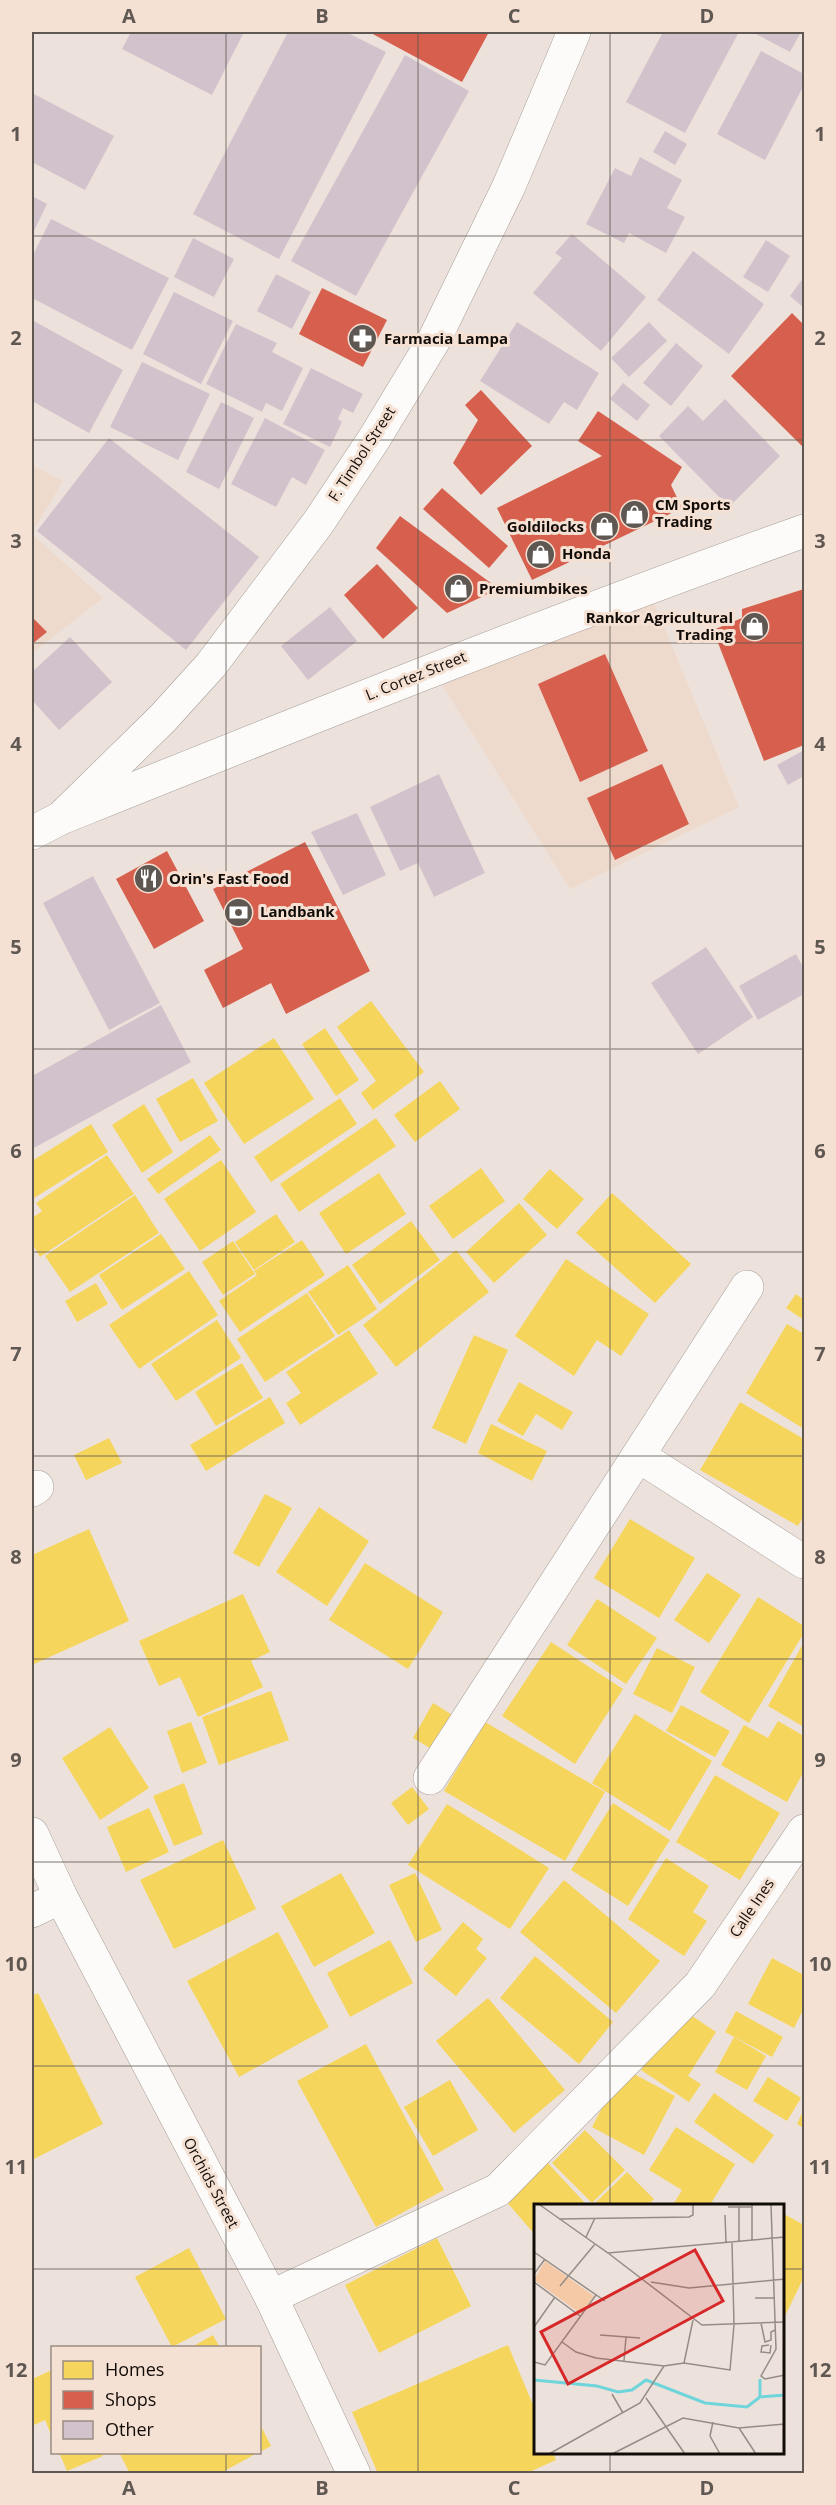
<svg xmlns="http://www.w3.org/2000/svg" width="836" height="2505" viewBox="0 0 836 2505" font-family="'Open Sans',sans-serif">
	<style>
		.built { fill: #eedacd }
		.homes { fill: #f6d55c }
		.shops { fill: #d6604d }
		.building { fill: #d2c2cc }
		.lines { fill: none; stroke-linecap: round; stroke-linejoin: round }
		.minor-casing { stroke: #a59d97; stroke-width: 34 }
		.tertiary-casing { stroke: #a59d97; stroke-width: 34 }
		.minor { stroke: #fcfbfa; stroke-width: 33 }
		.tertiary { stroke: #fcfbfa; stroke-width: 33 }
		.grid { fill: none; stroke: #5f5752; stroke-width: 1.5; stroke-opacity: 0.55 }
		.labels { text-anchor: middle; stroke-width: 6; stroke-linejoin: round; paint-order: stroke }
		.poi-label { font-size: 15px; font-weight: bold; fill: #120c08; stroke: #f5e1d3; text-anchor: start }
		.street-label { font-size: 15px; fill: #120c08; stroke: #f5e1d3 }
		.inset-river { fill: none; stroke: #6fd5da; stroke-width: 3 }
		.inset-road { fill: none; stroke: #958c87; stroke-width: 1.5 }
		.view { fill: #d62828; fill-opacity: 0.15; stroke: #d62828; stroke-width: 3 }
		.inset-edge { fill: none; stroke: #120c08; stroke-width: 3 }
		.neatline { fill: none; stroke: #5f5752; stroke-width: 2 }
		.grid-label { font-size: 20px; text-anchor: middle; font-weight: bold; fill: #5f5752 }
	</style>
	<rect width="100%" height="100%" fill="#ede2db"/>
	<g class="built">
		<polygon points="32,465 63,481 32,533"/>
		<polygon points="32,534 103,598 32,653"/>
		<polygon points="652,598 739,807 570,889 442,685"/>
	</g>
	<g class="homes">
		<polygon points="371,1001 424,1072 373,1110 361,1093 376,1081 337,1027"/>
		<polygon points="325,1028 359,1080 336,1096 302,1044"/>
		<polygon points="274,1038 314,1099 244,1144 204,1083"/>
		<polygon points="193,1078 218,1121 180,1142 156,1099"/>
		<polygon points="440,1081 460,1109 415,1142 394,1115"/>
		<polygon points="340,1098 357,1124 271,1182 254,1157"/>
		<polygon points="144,1104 173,1152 142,1173 112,1125"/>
		<polygon points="376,1118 396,1146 299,1212 280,1184"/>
		<polygon points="91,1124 108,1152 34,1198 32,1193 32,1161"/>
		<polygon points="210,1135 221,1150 158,1194 147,1179"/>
		<polygon points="107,1155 134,1194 40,1257 32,1243 32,1218 42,1211 36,1203"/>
		<polygon points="221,1160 256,1212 200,1251 164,1199"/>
		<polygon points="481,1168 505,1201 453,1239 429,1206"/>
		<polygon points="550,1169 584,1199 557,1229 523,1199"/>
		<polygon points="379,1173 406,1214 346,1254 319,1213"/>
		<polygon points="612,1193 691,1264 655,1303 576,1233"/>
		<polygon points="135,1195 159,1233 70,1292 45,1256"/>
		<polygon points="519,1203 547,1235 494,1283 466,1252"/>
		<polygon points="276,1214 295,1242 254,1270 235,1242"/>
		<polygon points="411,1221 440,1260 380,1304 352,1265"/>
		<polygon points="161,1234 185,1269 122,1310 99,1275"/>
		<polygon points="302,1240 325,1275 240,1332 219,1301 257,1275 254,1271"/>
		<polygon points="233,1241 255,1274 223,1295 202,1262"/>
		<polygon points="456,1250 489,1292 396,1367 363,1325"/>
		<polygon points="566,1259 649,1314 621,1356 597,1340 574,1376 515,1336"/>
		<polygon points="348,1265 377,1309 338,1335 308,1292"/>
		<polygon points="189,1271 218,1315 139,1369 109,1325"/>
		<polygon points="96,1283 108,1304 77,1322 65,1301"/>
		<polygon points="307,1293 335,1336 265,1382 237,1339"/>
		<polygon points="796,1294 804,1300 804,1320 786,1308"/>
		<polygon points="217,1320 241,1358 176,1401 151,1364"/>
		<polygon points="787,1324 804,1334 804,1429 746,1393"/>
		<polygon points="349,1330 378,1374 300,1425 286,1403 301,1393 286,1372"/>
		<polygon points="474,1335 508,1350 466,1444 432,1428"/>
		<polygon points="242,1363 263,1398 216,1426 195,1392"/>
		<polygon points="519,1382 573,1412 562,1430 536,1414 523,1436 497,1421"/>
		<polygon points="270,1397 285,1423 206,1471 190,1445"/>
		<polygon points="740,1402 804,1439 804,1515 798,1526 700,1470"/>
		<polygon points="491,1424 547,1451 532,1481 478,1453"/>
		<polygon points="109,1438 122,1463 86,1480 74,1455"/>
		<polygon points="265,1494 292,1508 259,1567 233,1553"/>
		<polygon points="319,1507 369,1541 327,1606 276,1572"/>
		<polygon points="630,1519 695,1558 659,1618 594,1578"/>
		<polygon points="89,1529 129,1621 32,1665 32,1555"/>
		<polygon points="365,1563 443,1612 408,1669 329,1620"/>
		<polygon points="707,1573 741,1595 709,1643 674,1620"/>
		<polygon points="243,1594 270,1652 251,1661 263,1687 198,1717 180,1677 159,1686 139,1641"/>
		<polygon points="758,1597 804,1626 804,1633 749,1723 700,1692"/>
		<polygon points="597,1599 657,1638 626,1684 567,1645"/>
		<polygon points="551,1642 623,1689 575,1764 502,1716"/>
		<polygon points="804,1642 804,1727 768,1706"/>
		<polygon points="657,1648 695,1667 672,1713 633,1694"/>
		<polygon points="271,1691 289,1740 219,1765 202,1717"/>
		<polygon points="433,1703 459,1719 440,1754 413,1738"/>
		<polygon points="681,1705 730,1731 715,1757 666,1731"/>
		<polygon points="635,1714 712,1761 670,1831 592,1783"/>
		<polygon points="778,1721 804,1736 804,1771 787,1802 721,1765 744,1725 768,1738"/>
		<polygon points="191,1722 207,1763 182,1773 167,1731"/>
		<polygon points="485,1722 605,1792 565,1861 444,1791"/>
		<polygon points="110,1727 149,1788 100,1820 62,1758"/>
		<polygon points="715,1775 780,1813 740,1880 676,1842"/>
		<polygon points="184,1783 203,1834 174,1846 153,1796"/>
		<polygon points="412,1787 429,1809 408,1825 391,1803"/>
		<polygon points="613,1803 670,1840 628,1906 571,1870"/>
		<polygon points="447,1804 549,1868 510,1929 408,1865"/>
		<polygon points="149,1808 169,1852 126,1872 107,1827"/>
		<polygon points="223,1840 256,1909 174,1949 140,1880"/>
		<polygon points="666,1858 709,1886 693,1912 707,1921 684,1956 628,1919"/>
		<polygon points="341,1873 375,1933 314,1967 281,1906"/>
		<polygon points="415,1873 442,1930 416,1942 389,1885"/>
		<polygon points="564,1880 660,1961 616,2013 520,1932"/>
		<polygon points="463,1922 483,1939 476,1949 487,1958 456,1996 423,1969"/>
		<polygon points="278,1932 329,2027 239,2077 187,1981"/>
		<polygon points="390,1940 413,1983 350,2017 327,1973"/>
		<polygon points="535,1956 613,2022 579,2064 500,1998"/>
		<polygon points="772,1958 804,1975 804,2008 794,2028 748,2004"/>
		<polygon points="38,1993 103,2124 32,2160 32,1996"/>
		<polygon points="488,1998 565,2090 514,2133 436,2041"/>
		<polygon points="680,2008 716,2032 688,2076 701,2084 689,2102 641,2070"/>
		<polygon points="736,2011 783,2037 772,2057 725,2032"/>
		<polygon points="734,2037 766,2056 747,2090 715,2072"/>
		<polygon points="366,2044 444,2190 376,2227 297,2081"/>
		<polygon points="623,2068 675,2096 644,2155 592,2127"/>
		<polygon points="768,2077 801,2098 787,2121 753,2101"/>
		<polygon points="450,2080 478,2130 433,2156 404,2107"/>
		<polygon points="714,2093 774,2135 753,2164 694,2122"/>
		<polygon points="804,2109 804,2128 797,2124"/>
		<polygon points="676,2127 735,2164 710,2205 673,2205 682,2190 649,2170"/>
		<polygon points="585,2130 625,2170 592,2203 552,2163"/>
		<polygon points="547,2162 584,2202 581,2205 536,2205 536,2236 505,2200"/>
		<polygon points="627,2172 654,2199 648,2205 593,2205"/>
		<polygon points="784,2214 804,2225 804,2277 784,2318"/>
		<polygon points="437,2238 471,2306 379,2353 345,2285"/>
		<polygon points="189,2248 226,2319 172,2347 135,2277"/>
		<polygon points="213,2335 220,2348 190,2348"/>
		<polygon points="508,2345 536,2412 536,2452 553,2452 556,2460 525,2474 378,2474 352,2412"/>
		<polygon points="52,2370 52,2437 45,2420 32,2426 32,2379"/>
		<polygon points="260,2424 271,2446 260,2452"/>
		<polygon points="59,2452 102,2452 103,2456 67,2471"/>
		<polygon points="119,2452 259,2452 219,2474 130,2474"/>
	</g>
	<g class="shops">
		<polygon points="369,32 489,32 462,82"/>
		<polygon points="322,288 387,320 363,367 299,334"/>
		<polygon points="792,313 804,325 804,448 731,376"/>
		<polygon points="481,390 532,446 481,495 453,463 478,420 465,405"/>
		<polygon points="598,411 682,467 671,485 682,508 532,580 497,508 602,456 578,441"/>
		<polygon points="442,488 508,546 489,568 423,509"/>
		<polygon points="400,516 499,589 447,613 376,548"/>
		<polygon points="377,564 418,608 383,639 344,595"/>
		<polygon points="804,589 804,745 764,761 713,630 742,618 742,609"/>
		<polygon points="32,617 47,632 32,644"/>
		<polygon points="605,654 648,751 580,782 538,684"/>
		<polygon points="662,764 689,824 615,860 587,798"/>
		<polygon points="305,842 370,971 286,1014 271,983 223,1008 204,970 243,949 213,889"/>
		<polygon points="167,851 204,921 154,949 116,879"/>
	</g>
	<g class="building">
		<polygon points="131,32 238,32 243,34 212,95 122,49"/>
		<polygon points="288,32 346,32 386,52 279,259 193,214"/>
		<polygon points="663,32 739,32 685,133 626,102"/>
		<polygon points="752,32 801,32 790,52"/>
		<polygon points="761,51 804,74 804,85 765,160 717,134"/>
		<polygon points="405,55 469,91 356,296 291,261"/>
		<polygon points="32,93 114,136 85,190 32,162"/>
		<polygon points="665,131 687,144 675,165 653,152"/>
		<polygon points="640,157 682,180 667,208 685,217 666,253 629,233 624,243 586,224 615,168 631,176"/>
		<polygon points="32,196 47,204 32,235"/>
		<polygon points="51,219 169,278 132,350 32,298 32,257"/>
		<polygon points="572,234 646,297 601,351 533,293 562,258 555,253"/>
		<polygon points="193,238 234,259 214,297 174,277"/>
		<polygon points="766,240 790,256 768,292 743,277"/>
		<polygon points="693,251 764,304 729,354 657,300"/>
		<polygon points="276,274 311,292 292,329 257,311"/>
		<polygon points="804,277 804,308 790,296"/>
		<polygon points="174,292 233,321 201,384 143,354"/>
		<polygon points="32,320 123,370 89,433 32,401"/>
		<polygon points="517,322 599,373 577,410 564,402 549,424 480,381"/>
		<polygon points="649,322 667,341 629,377 611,358"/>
		<polygon points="236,324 277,343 272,352 303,368 282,411 266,403 262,412 206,384"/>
		<polygon points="676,343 703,366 671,406 643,383"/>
		<polygon points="142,362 210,394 178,460 110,427"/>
		<polygon points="311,368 363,394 353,413 343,408 338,419 342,422 330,447 283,424"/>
		<polygon points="623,383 650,405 637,421 610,399"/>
		<polygon points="725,399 780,456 729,507 659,436 688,406 703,421"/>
		<polygon points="221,402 254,418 219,489 186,472"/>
		<polygon points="265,418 325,450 306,485 292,477 276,507 231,484"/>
		<polygon points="109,438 259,557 186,650 37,531"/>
		<polygon points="330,607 357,641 308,680 281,646"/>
		<polygon points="70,637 112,682 59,730 32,700 32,672"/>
		<polygon points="804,750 804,776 788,785 777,765"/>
		<polygon points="439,774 485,873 434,897 418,863 400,871 370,807"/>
		<polygon points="357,813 386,875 343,895 311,832"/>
		<polygon points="93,876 160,1003 109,1030 43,903"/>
		<polygon points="706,947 753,1017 698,1054 651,983"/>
		<polygon points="796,954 804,969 804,994 758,1020 739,986"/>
		<polygon points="161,1005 191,1062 32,1149 32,1076"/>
	</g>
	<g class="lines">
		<defs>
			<g id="minor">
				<polyline points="61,818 163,718 211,665 318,523 374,439 434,340 509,186 574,32"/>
				<polyline points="639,1456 804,1562"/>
				<polyline points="32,1490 37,1487"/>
				<polyline points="430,1778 747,1287"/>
				<polyline points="32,1834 61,1897 271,2297 354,2474"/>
				<polyline points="32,1911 61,1897"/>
				<polyline points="271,2297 498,2190 700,1985 804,1831"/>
			</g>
			<path id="tertiary" d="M32 833 61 818C308 719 554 620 804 531"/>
		</defs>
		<use href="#minor" class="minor-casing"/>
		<use href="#tertiary" class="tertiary-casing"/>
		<use href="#minor" class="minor"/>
		<use href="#tertiary" class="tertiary"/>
	</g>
	<path class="grid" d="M226 32V2348M418 32V2474M610 32V2205M32 236H804M32 440H804M32 643H804M32 846H804M32 1049H804M32 1252H804M32 1456H804M32 1659H804M32 1862H804M32 2066H804M32 2269H536M784 2269H804M226 2452V2474M610 2452V2474"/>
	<defs>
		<symbol id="pharmacy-disc" viewBox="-11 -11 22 22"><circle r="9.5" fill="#5f5752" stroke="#f5e1d3"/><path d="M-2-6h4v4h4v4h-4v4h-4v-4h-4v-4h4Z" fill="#fff"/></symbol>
		<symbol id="shop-disc" viewBox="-11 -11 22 22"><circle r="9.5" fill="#5f5752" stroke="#f5e1d3"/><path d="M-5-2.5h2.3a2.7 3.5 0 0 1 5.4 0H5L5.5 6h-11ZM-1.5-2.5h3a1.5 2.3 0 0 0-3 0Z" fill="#fff"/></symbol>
		<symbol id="restaurant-disc" viewBox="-11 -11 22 22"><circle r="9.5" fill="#5f5752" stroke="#f5e1d3"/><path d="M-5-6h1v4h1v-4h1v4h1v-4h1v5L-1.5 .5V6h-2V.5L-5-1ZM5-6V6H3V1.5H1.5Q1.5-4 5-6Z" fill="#fff"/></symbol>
		<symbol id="bank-disc" viewBox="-11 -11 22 22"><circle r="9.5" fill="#5f5752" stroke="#f5e1d3"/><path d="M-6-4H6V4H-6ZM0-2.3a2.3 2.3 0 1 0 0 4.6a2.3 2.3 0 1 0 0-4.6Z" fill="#fff"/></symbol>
	</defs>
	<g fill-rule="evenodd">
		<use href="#pharmacy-disc" x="346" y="322" width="33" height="33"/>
		<use href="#shop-disc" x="618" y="498" width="33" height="33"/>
		<use href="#shop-disc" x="588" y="510" width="33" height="33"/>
		<use href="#shop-disc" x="524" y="538" width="33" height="33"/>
		<use href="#shop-disc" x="442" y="572" width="33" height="33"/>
		<use href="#shop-disc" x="738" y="610" width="33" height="33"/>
		<use href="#restaurant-disc" x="132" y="862" width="33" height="33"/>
		<use href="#bank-disc" x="222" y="896" width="33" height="33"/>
	</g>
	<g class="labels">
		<g class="poi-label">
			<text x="384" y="344">Farmacia Lampa</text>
			<text x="655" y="510">CM Sports<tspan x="655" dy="17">Trading</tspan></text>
			<text x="584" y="532" text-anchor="end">Goldilocks</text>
			<text x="562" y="559">Honda</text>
			<text x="479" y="594">Premiumbikes</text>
			<text x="733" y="623" text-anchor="end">Rankor Agricultural<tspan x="733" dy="17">Trading</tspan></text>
			<text x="169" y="884">Orin's Fast Food</text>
			<text x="260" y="917">Landbank</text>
		</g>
		<g class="street-label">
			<text transform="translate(362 454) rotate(-57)" y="5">F. Timbol Street</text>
			<text transform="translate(416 676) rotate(-22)" y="5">L. Cortez Street</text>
			<text transform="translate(752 1908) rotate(-56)" y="5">Calle Ines</text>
			<text transform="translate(211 2183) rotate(62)" y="5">Orchids Street</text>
		</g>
	</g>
	<g transform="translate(534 2204)">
		<rect width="250" height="250" fill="#ede2db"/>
		<path d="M11 57 60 92 47 110 0 76Z" fill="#f5c8a6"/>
		<path class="inset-river" d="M226 175V193L251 191M0 176 63 182 84 188 98 186 112 176 171 199 213 203 226 193"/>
		<path class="inset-road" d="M6 1 74 49 251 33M218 1V36M237 1 242 145 227 172 231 175 251 171M194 3H218M205 3V37M191 11 192 38M25 15 155 13 159 11V1M52 33 61 14M0 48 71 97M74 49 168 121 251 118M0 70 11 55M0 78 46 112M117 78 155 84 251 75M26 82 61 40M221 94H241M227 119 231 138 237 136V128L241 126M0 123 21 93M66 131 106 134M28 138 42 148 62 154 130 162M235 141 228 142 227 148 236 149 237 141M90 157 92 133M0 158 11 161 62 91M150 159 159 116M78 190 89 209M112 194 151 250M179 218 176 232 186 250M205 224 222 250M15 250 106 199 130 162 150 159 196 166 200 121 198 38M78 250 149 214 205 224 251 220"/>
		<path class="view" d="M161 46 189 97 34 180 7 128Z"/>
		<rect width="250" height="250" class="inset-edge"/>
	</g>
	<rect width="836" height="2505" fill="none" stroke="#f5e1d3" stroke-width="66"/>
	<rect x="51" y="2346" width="210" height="108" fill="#f5e1d3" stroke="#9a8c82" stroke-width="1.5"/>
	<rect x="63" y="2361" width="30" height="18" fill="#f6d55c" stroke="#9a8c82" stroke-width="1.5"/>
	<text x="105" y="2376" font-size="18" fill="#120c08">Homes</text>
	<rect x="63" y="2391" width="30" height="18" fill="#d6604d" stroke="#9a8c82" stroke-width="1.5"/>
	<text x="105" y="2406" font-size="18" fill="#120c08">Shops</text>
	<rect x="63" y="2421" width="30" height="18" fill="#d2c2cc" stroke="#9a8c82" stroke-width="1.5"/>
	<text x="105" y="2436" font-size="18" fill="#120c08">Other</text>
	<rect x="33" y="33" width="770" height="2439" class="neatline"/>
	<g class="grid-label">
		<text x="129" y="23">A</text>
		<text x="322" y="23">B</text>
		<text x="514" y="23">C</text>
		<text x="707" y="23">D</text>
		<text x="16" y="141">1</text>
		<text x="820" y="141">1</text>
		<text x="16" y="345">2</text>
		<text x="820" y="345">2</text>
		<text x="16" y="548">3</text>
		<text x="820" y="548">3</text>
		<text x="16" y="751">4</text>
		<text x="820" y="751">4</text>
		<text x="16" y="954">5</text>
		<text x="820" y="954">5</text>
		<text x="16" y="1158">6</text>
		<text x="820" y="1158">6</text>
		<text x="16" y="1361">7</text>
		<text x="820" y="1361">7</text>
		<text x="16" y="1564">8</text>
		<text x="820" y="1564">8</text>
		<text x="16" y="1767">9</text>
		<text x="820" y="1767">9</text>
		<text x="16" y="1971">10</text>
		<text x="820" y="1971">10</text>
		<text x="16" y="2174">11</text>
		<text x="820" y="2174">11</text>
		<text x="16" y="2377">12</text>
		<text x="820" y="2377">12</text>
		<text x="129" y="2495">A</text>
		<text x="322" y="2495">B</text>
		<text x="514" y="2495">C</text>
		<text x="707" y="2495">D</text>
	</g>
</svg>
